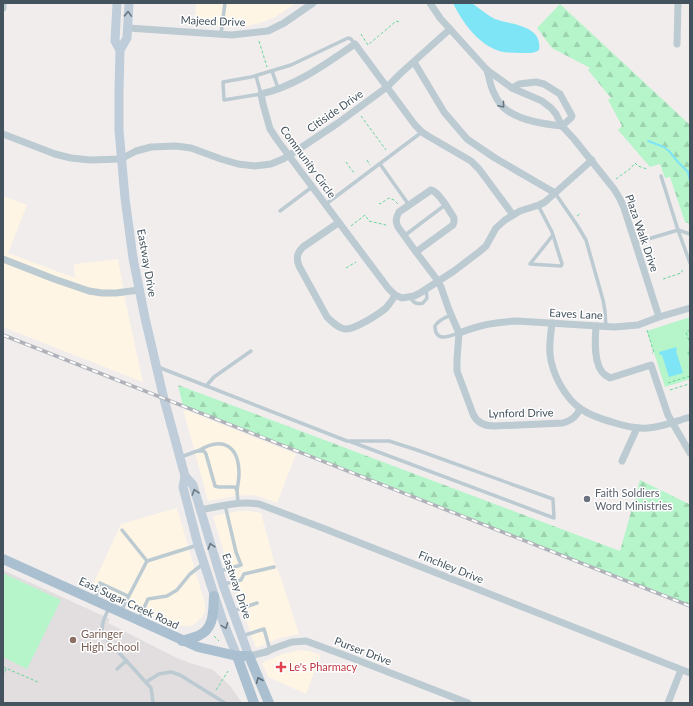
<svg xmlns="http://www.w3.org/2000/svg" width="693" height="706" viewBox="0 0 693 706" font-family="Lato,sans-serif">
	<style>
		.commercial { fill: #fef5e4 }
		.education { fill: #e2dedf }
		.forest { fill: url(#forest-firs) }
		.pitch { fill: #b6f4ca }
		.water { fill: #7ee5f6 }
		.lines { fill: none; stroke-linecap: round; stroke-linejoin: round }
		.stream { stroke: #7ee5f6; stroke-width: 2 }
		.path { stroke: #6ad59a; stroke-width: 1; stroke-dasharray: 3 2; stroke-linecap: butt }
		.lane { stroke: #bccad2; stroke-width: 3.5 }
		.street { stroke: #bccad2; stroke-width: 7 }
		.secondary { stroke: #becdd9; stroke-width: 9 }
		.primary { stroke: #aac0d0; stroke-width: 10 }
		.rail-casing { stroke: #afb3b9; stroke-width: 3.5 }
		.rail { stroke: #fff; stroke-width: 2; stroke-dasharray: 6; stroke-linecap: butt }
		.oneway { stroke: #697882 }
		.oneway2 { stroke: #687780 }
		.oneway3 { stroke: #5e6e7a }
		.worship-dot { fill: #6b7280; stroke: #fff; stroke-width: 1.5 }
		.education-dot { fill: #8d6e63; stroke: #fff; stroke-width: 1.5 }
		.health-dot { fill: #e0444e; stroke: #fff; stroke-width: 1.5 }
		.labels { text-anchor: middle; stroke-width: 3; stroke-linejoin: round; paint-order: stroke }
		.street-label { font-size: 11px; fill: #44535d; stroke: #fff }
		.worship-label { font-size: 11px; fill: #5b616d; stroke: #fff; text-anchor: start }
		.education-label { font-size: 11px; fill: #785e54; stroke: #fff; text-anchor: start }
		.health-label { font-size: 11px; fill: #be3a42; stroke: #fff; text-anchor: start }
	</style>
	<defs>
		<pattern id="forest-firs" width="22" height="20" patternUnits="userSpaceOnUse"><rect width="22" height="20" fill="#b6f4ca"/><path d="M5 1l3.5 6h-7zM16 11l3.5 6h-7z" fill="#9ed3b0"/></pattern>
	</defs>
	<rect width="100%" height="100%" fill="#f1eded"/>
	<g class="commercial">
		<polygon points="196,3 296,3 277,16 263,22 248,26 195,25"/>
		<polygon points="3,196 27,205 8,253 75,278 74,264 118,259 126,304 143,382 3,327"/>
		<polygon points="183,409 296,454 277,503 261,497 252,495 237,496 208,501"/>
		<polygon points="177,508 205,604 205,611 202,617 195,624 189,626 179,626 133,608 91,589 121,524"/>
		<polygon points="239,511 250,511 261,513 274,561 282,581 299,634 280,638 256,648 231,576 213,516"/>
		<polygon points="300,650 309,651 321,655 306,694 268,677 262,663 280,655"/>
	</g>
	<polygon class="education" points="3,570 110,619 108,623 177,658 190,663 213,670 231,687 242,703 3,703"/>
	<g class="forest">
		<polygon points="560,4 690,125 690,224 685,222 670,177 665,178 660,164 650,167 618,130 622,126 608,100 611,98 588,70 590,68 552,48 537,28"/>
		<polygon points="178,385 620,551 640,480 689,504 690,503 690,605 183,406"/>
	</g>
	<g class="pitch">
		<polygon points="690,317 690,379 665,387 647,331"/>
		<polygon points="3,573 61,600 27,669 3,657"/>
	</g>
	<g class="water">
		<path d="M453 3C458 3 467 2 472 3 472 3 476 6 477 7 483 11 489 16 495 19 511 25 543 25 539 50 534 54 528 53 521 53 512 53 502 53 494 49 476 41 461 20 453 3Z"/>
		<polygon points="676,347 677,350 676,351 683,373 669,377 662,355 660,355 659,352"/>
	</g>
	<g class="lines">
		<polyline class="stream" points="648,141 664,147 669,151 678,162 688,172 690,181"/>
		<g class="path">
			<polyline points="361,34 368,45 395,22 396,21 399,22"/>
			<polyline points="259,41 267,67"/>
			<polyline points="361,116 386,150"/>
			<polyline points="367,160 370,165"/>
			<polyline points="346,162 354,173"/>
			<polyline points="616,179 631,168 635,163 638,166 647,169"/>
			<polyline points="379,203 380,204 389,198 394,200 398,204"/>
			<polyline points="577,216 581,213"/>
			<polyline points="351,226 365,215 369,221 386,225"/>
			<polyline points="346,268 356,262"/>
			<polyline points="663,279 681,273 682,272 682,270"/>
			<polyline points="647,330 654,353 652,353"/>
			<polyline points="690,330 686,332 690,344"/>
			<polyline points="690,347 688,353 690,359"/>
			<polyline points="668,383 690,376"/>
			<polyline points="670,390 689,384"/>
			<polyline points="214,636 219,641"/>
			<polyline points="3,667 38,682"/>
			<polyline points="3,676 6,669"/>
			<polyline points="216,690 228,671"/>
		</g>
		<g class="lane">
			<polyline points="221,34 225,3"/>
			<polyline points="272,71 278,88"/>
			<polyline points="256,76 261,94 224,100 223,82 251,77 291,65 348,38 351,39 355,44"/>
			<polyline points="380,164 409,205"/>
			<polyline points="661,176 678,230 690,263"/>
			<polyline points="555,193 577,225 586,240 603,300 605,311 606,327"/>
			<polyline points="326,204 422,132"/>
			<polyline points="538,205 552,232 553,235 562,264 561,266 530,264 553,235"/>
			<polyline points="280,211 312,187"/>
			<polyline points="404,236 445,205"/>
			<polyline points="635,243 678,230 690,234"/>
			<path d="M410 297C413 303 417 305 423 303L427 298 426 289"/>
			<path d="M451 315C445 318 439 319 435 326 435 342 448 337 459 333"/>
			<polyline points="158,367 347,441 389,441 417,450 553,499 554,518 349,441"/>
			<polyline points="206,386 214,377 251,351"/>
			<path d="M198 451C222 436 239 445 239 474 239 479 238 484 237 490"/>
			<polyline points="181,457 197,451 204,451 206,454 215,486 219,487 235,487 237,490 238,503"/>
			<polyline points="122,530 147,561"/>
			<polyline points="220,571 241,565 236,552 225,505"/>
			<polyline points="224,584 241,580 244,574 274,567"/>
			<polyline points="95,600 100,583 128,596"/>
			<path d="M109 608C105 617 100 625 103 635L151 688 152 694 153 703"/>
			<polyline points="121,611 147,561 198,545"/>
			<polyline points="233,611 257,603"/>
			<polyline points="139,619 148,599 167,596 177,590 190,574 203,564"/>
			<polyline points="242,636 264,629 270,650"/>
			<polyline points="117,669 126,661"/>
			<polyline points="146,682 159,674 171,672 180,675 225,703"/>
		</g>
		<g class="street">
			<polyline points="430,3 440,18 487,70 512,88 542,101 551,108 556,114 562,126 574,139 614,189 620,199 624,208 659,317"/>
			<polyline points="3,8 3,3"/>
			<polyline points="128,28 232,35 268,31 284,23 313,3"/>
			<polyline points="677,44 678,3"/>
			<polyline points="414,62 444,112 467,139 495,158 555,193"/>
			<path d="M487 70C489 77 490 84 493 91 496 98 501 107 508 111 523 121 544 124 562 126"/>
			<polyline points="512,88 519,84 536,82 544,84 560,94 572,116 571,118 562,126"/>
			<polyline points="3,134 55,154 71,158 90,160 121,159 136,151 151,147 176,146 191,148 221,159 238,164 255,166 271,164 283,159 296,151 338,123 387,87 401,73 450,29"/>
			<path d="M431 190C439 192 449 210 454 218V222L453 225 416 252 398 227C395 221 396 218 399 212Z"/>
			<path d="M513 215 479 169 471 161 428 136 422 132 415 125 355 44C326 64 296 86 261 94L263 104 270 129 278 141 388 288 395 295 402 298 414 296 420 293 454 271 479 252 486 246 496 228 505 220 520 211 539 205 545 202 592 160"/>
			<path d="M338 223 303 247C297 253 296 258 299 266L327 317C332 322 338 328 345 329 354 330 379 314 386 308 389 304 393 300 395 295"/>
			<polyline points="416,252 438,281 441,287 449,310 459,333"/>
			<polyline points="3,259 54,279 89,291 102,293 116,293 139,290"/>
			<path d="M552 323C551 333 549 344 550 354 552 374 565 398 581 409 590 415 601 419 612 422 624 426 636 429 648 428 663 427 676 421 690 417"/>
			<path d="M596 326C595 339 593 366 605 375 607 376 609 377 610 378L651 365 668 415 690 453"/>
			<path d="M459 333C480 325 495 322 517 321L614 327 638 325 659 317 690 308"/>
			<path d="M459 333 457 359V371L473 414C477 423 484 426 494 426L563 423C572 420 576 417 580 409"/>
			<polyline points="622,461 637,428"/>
			<path d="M201 510C220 506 239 501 259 504L320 527 690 673"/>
			<polyline points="249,656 266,652 272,649 292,642 306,641 352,658 468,703"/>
			<polyline points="668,703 681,670"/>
		</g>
		<g class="secondary">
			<polyline points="117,3 115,41 120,50"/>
			<polyline points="129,3 127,38 120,50 119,91 119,130 125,198 133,258 145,318 164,399 185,476 193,485 223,585 249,656"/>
			<polyline points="185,476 183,487 198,545 222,619 237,656"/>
		</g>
		<g class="primary">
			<polyline points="3,559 198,647 237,656 249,656 269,703"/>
			<path d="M182 641C187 639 193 638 198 636 215 628 213 611 214 596"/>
			<polyline points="237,656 254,703"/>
		</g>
		<defs>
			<polyline id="rail" points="3,335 690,606"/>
		</defs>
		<use href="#rail" class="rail-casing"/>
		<use href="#rail" class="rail"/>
	</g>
	<defs><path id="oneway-chevron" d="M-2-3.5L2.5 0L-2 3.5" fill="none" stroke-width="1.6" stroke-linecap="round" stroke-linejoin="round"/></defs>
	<g class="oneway">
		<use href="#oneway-chevron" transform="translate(128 14) rotate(-88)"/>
		<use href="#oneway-chevron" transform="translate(195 492) rotate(-107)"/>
		<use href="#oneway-chevron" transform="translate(211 546) rotate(-107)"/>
		<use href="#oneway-chevron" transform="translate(225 626) rotate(69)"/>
	</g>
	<use class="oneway2" href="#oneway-chevron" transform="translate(502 105) rotate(50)"/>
	<use class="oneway3" href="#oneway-chevron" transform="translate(259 680) rotate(-113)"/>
	<circle class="worship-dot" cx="587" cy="499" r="4"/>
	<circle class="education-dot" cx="73" cy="640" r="4"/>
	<path class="health-dot" d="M279 661h4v4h4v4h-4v4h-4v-4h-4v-4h4z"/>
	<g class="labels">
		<g class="street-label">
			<text transform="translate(213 21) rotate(2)" y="4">Majeed Drive</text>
			<text transform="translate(335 111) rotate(-35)" y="4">Citiside Drive</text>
			<text transform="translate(308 162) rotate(54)" y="4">Community Circle</text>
			<text transform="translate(642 233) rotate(71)" y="4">Plaza Walk Drive</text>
			<text transform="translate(147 263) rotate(80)" y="4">Eastway Drive</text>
			<text transform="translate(576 314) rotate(3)" y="4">Eaves Lane</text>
			<text transform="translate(521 413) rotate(-1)" y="4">Lynford Drive</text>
			<text transform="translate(451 567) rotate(22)" y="4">Finchley Drive</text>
			<text transform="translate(237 586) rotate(71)" y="4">Eastway Drive</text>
			<text transform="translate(129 603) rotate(25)" y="4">East Sugar Creek Road</text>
			<text transform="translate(363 651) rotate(21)" y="4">Purser Drive</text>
		</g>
		<g class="worship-label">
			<text x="595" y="497">Faith Soldiers<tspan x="595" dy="13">Word Ministries</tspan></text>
		</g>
		<g class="education-label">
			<text x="81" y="638">Garinger<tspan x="81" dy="13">High School</tspan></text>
		</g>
		<g class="health-label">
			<text x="289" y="671">Le's Pharmacy</text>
		</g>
	</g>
	<rect width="693" height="706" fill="none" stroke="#44535d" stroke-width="8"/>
</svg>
